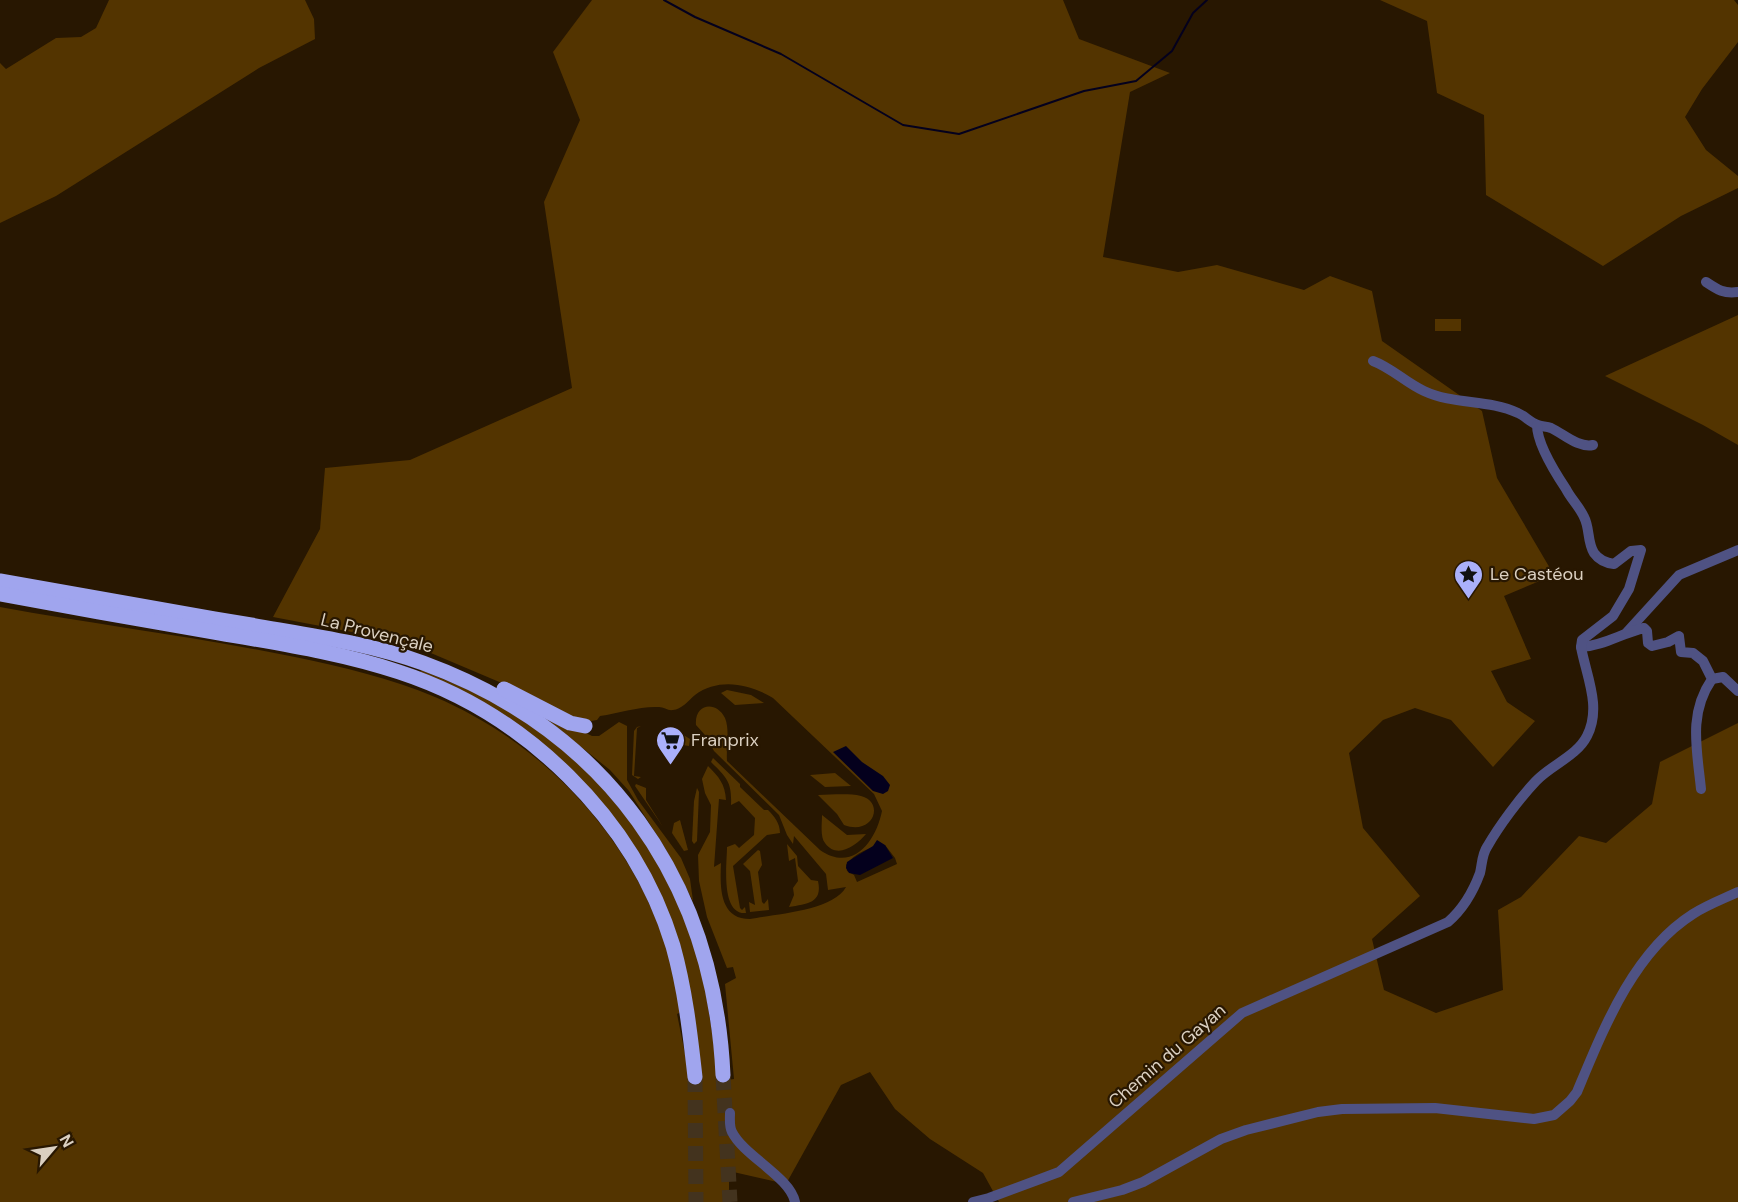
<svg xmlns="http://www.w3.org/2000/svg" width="1738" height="1202" viewBox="0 0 1738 1202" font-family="'DM Sans',sans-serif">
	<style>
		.green { fill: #533400; fill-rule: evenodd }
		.water { fill: #04001d }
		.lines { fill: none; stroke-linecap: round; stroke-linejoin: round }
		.stream { stroke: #04001d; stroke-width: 2 }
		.highway-tunnel { stroke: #43331e; stroke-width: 15; stroke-dasharray: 15 8; stroke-linecap: butt }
		.minor { stroke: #4f5283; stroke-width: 10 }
		.highway { stroke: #a0a5ee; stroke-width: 15 }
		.labels { text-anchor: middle; stroke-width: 4.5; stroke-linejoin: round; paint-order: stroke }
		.poi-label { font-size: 18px; fill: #dbd0c1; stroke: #281701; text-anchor: start }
		.street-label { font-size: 18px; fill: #dbd0c1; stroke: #281701 }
	</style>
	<rect width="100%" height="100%" fill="#281701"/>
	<g class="green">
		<polygon points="109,0 305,0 314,19 315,39 259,68 56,196 0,223 0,63 6,69 56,38 81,37 96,28"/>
		<path d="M592 0H1063L1079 39 1170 73 1130 92 1103 257 1178 272 1217 265 1304 290 1330 276 1372 291 1382 341 1482 411 1497 478 1554 575 1504 596 1531 659 1491 671 1507 702 1535 721 1493 767 1451 720 1415 708 1383 720 1349 753 1363 828 1420 896 1372 939 1384 990 1436 1013 1503 990 1498 910 1521 897 1579 836 1606 843 1652 804 1660 762 1738 723V1202H999L983 1173 930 1139 895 1109 870 1072 841 1085 786 1184 729 1171V1202H0V607C98 625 198 637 295 657 342 667 391 678 435 697 543 743 629 834 666 946 673 967 676 990 681 1012L677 1014 691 1084 701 1083 696 1026 682 960 594 795 420 672 421 670 489 698 543 733 588 771 636 828 670 883 701 964 720 1081 734 1079 725 984 736 978 733 967 727 968 707 917 699 881 698 855 710 832 711 805 705 793 702 779 708 766C719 777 725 784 726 800L719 799 714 867 721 863C720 886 719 919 750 919 775 914 833 911 846 887L828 890 826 874 794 836 793 844 787 835 779 815 714 751 705 735 696 725C694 704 716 700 725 718 730 730 726 748 727 761L820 850C853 873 876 841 882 811L874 794 773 698C750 684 719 677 695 695 689 700 681 710 673 710 668 711 664 707 659 707 640 706 619 713 600 716L597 720 580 723 516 689 419 648 373 636 273 617 320 529 325 468 410 460 572 388 544 202 580 120 553 52ZM885 845 895 858 897 864 857 882 854 875 847 871 846 865C854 853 872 846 885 845Z"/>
		<polygon points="1380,0 1734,0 1738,5 1738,42 1702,89 1685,117 1706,150 1738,176 1738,188 1681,216 1603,266 1486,195 1484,115 1437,93 1427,21"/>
		<polygon points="1738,315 1738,445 1703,425 1605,376"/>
		<rect x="1435" y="319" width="26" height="12"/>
		<polygon points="727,690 751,695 764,703 735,705 721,693"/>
		<polygon points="535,707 592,736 599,736 619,722 627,726 627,780 638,800 681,858 690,879 693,901 665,848 629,791 610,770 534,709"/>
		<polygon points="641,726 637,728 634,776 641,777 638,779 632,775 634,731 637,727"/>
		<polygon points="674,729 690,739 689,746 676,744 676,739 669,739"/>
		<path d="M713 758 740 784V787L764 810H768C774 816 780 823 780 833L767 835 733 866 740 908 742 910 745 907 746 913C720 915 727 863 727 847L735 844 739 848 754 835 755 818 739 801 731 805C732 782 727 778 711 762Z"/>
		<polygon points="835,773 851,786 825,787 810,775"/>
		<polygon points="636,784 646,788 646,800 663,827 635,786"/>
		<polygon points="697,788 699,792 697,841 694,844 692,841 694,801"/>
		<path d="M818 795C831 795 848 793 861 796 885 802 874 836 844 825L837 814Z"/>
		<path d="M822 815 847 835 866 834C857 845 837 860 825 843 820 837 822 823 822 815Z"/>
		<polygon points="680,820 688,850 684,851 672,833 674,823"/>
		<path d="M787 844 797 856 798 866 811 880 818 881C823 903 807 904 789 907L794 895 793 888 798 881 795 858 789 861Z"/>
		<polygon points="758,850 760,851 762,865 758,872 762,902 764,904 768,899 769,910 750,912 749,902 755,905 750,871 743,864"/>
	</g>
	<g class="water">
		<polygon points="846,746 862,762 883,776 890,785 888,791 883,794 873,791 833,752"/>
		<polygon points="877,840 885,845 893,858 860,875 849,873 846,868 847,862 873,846"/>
	</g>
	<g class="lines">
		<polyline class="stream" points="664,0 695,17 781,54 903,125 959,134 1084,91 1136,81 1172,51 1193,13 1207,0"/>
		<g class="highway-tunnel">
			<polyline points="723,1075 730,1202"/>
			<polyline points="695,1077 696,1202"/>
		</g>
		<g class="minor">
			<path d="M1706 282C1718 290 1724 294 1738 292"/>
			<path d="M1373 361C1392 368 1406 383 1424 391 1454 405 1488 399 1518 413 1525 416 1531 423 1538 425 1542 427 1546 426 1551 428 1564 434 1578 448 1593 445"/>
			<polyline points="1627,632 1679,575 1738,550"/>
			<path d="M1581 647C1603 646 1622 633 1644 628L1647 631 1648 643 1652 646 1668 642 1679 636 1681 652 1693 653 1703 661 1712 679C1688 714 1697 749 1701 789"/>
			<polyline points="1712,679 1723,677 1738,691"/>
			<path d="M730 1113C730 1119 729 1126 732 1132 744 1156 790 1177 795 1202"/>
			<path d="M973 1202 989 1198 1059 1172 1242 1013 1448 922C1463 909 1473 892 1480 873 1482 865 1482 854 1487 847 1499 826 1519 799 1536 781 1551 765 1577 756 1587 736 1602 707 1586 675 1581 647L1582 640 1613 616 1629 589 1641 550 1631 551 1614 564C1606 563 1599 560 1594 553 1587 542 1590 528 1584 517 1579 506 1571 499 1566 489 1556 474 1537 443 1537 425"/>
			<path d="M1073 1202 1122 1190 1143 1182 1221 1139 1246 1130 1318 1112 1342 1109 1435 1108 1534 1119 1554 1115 1570 1101 1577 1092C1603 1030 1633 952 1693 914 1707 905 1723 899 1738 892"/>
		</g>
		<g class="highway">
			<path d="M0 581C83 596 167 611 251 625 308 635 368 643 423 663 606 730 714 880 723 1075"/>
			<path d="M0 594C71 607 143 620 214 632 276 643 339 652 399 672 525 713 634 818 673 946 685 989 690 1032 695 1077"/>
			<polyline points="504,689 570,723 585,726"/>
		</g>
	</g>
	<defs>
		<symbol id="sight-pin" viewBox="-11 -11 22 30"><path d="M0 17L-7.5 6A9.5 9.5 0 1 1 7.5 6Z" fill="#aab0fb" stroke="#281701"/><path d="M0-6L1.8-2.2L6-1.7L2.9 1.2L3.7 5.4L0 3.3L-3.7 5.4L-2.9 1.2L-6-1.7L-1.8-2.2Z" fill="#111"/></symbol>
		<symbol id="supermarket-pin" viewBox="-11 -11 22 30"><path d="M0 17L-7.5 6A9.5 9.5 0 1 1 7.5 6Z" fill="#aab0fb" stroke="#281701"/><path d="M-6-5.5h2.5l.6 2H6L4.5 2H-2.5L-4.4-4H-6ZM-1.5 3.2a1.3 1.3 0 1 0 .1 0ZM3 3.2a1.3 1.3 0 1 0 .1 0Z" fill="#111"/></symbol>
	</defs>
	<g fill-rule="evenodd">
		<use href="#sight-pin" x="1452" y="558" width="33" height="45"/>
		<use href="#supermarket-pin" x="654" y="724" width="33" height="45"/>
	</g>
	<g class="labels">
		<g class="poi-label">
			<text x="1490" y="580">Le Castéou</text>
			<text x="691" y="746">Franprix</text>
		</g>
		<g class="street-label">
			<text transform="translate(377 633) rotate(14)" y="6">La Provençale</text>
			<text transform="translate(1167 1056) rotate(-41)" y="6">Chemin du Gayan</text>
		</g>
	</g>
	<g transform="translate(54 1148) rotate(61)" stroke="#281701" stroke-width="4.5" paint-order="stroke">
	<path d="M0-4.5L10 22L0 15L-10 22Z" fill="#dbd0c1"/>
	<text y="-9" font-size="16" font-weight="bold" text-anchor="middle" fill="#dbd0c1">N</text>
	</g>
</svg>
